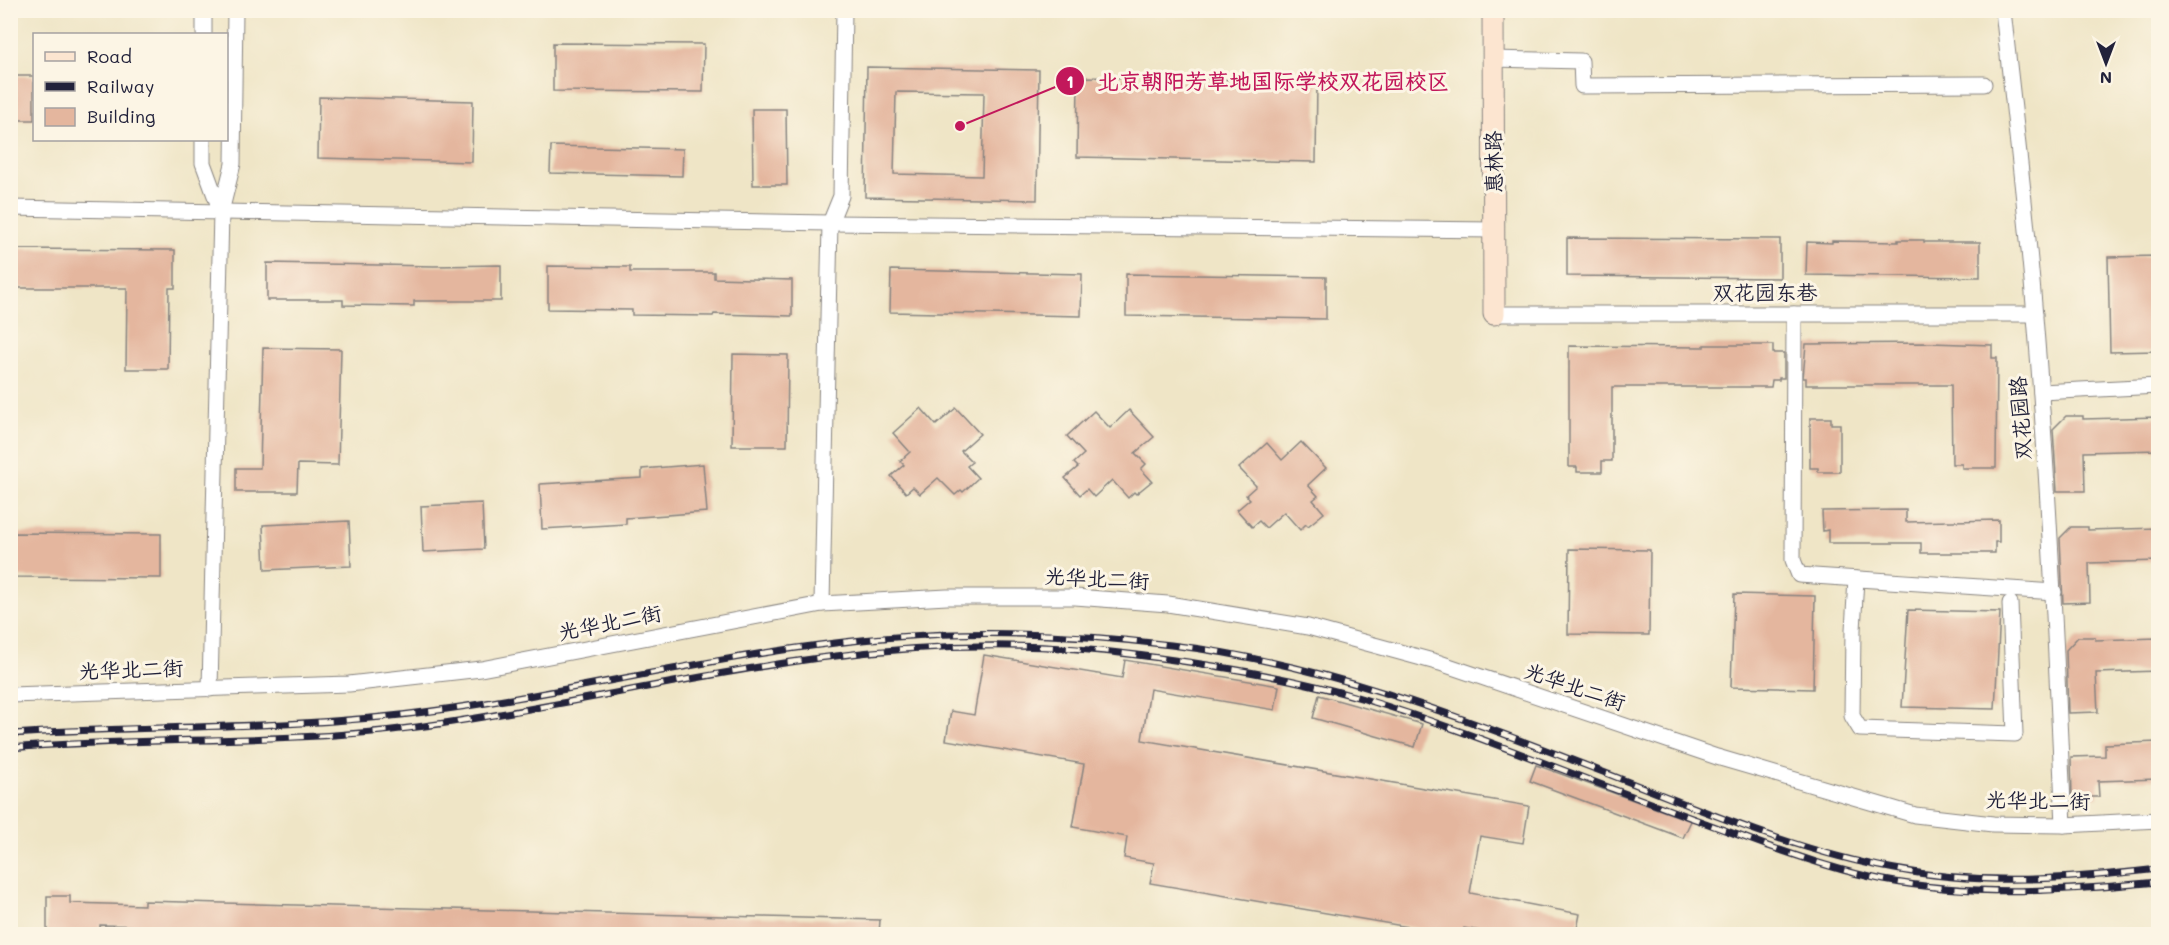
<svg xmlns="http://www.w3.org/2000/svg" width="2169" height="945" viewBox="0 0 2169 945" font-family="Mali,'LXGW WenKai TC',sans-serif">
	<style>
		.building { fill: #e4b69e; fill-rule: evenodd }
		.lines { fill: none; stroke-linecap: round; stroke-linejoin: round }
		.street-casing { stroke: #888480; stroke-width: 17 }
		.secondary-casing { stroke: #888480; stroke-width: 23 }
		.street { stroke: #fff; stroke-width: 15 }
		.secondary { stroke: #fce5d0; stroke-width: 21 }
		.rail-casing { stroke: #22223b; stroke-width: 7 }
		.rail { stroke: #fcf5e5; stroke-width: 4.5; stroke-dasharray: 14; stroke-linecap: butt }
		.labels { text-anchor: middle; stroke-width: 6; stroke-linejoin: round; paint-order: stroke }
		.street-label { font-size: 21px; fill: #22223b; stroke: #fcf5e5 }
		.leader { fill: none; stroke: #c2185b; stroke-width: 2 }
		.callout-dot { fill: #c2185b; stroke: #fcf5e5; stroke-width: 2 }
		.mark-label { font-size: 18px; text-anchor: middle; font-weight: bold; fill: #fff }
		.callout-label { font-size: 22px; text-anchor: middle; font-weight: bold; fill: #c2185b; stroke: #fcf5e5; stroke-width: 6; stroke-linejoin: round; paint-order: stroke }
	</style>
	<rect width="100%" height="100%" fill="#fcf5e5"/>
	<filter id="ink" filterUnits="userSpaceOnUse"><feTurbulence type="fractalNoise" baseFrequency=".0167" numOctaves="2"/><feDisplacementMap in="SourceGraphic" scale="12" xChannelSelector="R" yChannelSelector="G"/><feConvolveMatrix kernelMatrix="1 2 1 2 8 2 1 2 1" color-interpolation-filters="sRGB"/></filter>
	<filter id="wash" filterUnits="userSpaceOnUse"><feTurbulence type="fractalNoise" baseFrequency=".008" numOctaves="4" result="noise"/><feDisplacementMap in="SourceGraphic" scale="24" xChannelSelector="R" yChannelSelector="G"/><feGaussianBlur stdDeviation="1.35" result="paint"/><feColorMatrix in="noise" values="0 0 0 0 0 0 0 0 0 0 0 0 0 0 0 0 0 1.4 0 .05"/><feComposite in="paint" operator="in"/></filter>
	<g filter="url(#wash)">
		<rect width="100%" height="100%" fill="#efe5c6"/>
		<g id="blocks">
			<g class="building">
				<polygon points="553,43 704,44 703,92 553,91"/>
				<path d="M867 67 1039 70 1037 200 865 197ZM896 92 984 93 982 176 894 174Z"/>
				<rect x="10" y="76" width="24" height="44"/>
				<polygon points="1078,77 1317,81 1316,162 1077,157"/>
				<polygon points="319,97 473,101 472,162 318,158"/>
				<polygon points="752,109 786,109 787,185 753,185"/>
				<polygon points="551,146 683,149 682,176 550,173"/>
				<polygon points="1567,238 1780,239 1780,278 1567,276"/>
				<polygon points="1898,240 1924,240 1924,242 1980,242 1980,277 1806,275 1807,242 1832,243 1832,241 1898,242"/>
				<polygon points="10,249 175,250 175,288 169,288 168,369 126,369 127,288 10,288"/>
				<polygon points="2158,256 2158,351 2110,352 2108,257"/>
				<polygon points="267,263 434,266 501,265 501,301 414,301 414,306 343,305 343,300 267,300"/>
				<polygon points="548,266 630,267 630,272 714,272 714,278 792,280 792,316 714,314 713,316 632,315 632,310 548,309"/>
				<polygon points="891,270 1082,274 1081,316 890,312"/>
				<polygon points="1126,274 1326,277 1326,319 1126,316"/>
				<polygon points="1931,343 1992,345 1992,358 1997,358 1996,468 1962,468 1962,464 1952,464 1951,385 1806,385 1806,378 1803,378 1806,344"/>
				<polygon points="1704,345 1773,345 1773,353 1784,353 1784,378 1779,378 1779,380 1772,380 1771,387 1612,387 1612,461 1602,461 1602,472 1577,472 1577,467 1569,467 1569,346 1704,347"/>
				<polygon points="263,348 341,349 338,465 298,464 297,492 236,492 236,468 260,468"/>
				<polygon points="733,354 788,355 787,446 732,446"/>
				<polygon points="921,408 936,425 956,408 980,434 961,451 972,462 967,466 978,478 963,492 961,490 955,495 938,478 920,494 913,487 906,493 891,476 904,465 900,461 910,452 893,433"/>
				<polygon points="1129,410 1154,437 1135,453 1146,464 1141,469 1152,481 1136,494 1134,492 1128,498 1112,480 1094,497 1087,489 1080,495 1065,478 1078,467 1074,463 1084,454 1067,436 1094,411 1110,428"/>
				<polygon points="2066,416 2083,416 2083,419 2158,417 2158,450 2084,452 2085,491 2057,491 2053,429"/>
				<polygon points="1810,418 1831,418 1831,424 1840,424 1840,472 1818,472 1818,468 1810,468"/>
				<polygon points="1301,442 1326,468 1308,485 1318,496 1313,500 1324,513 1308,526 1306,524 1300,530 1284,512 1266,528 1259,521 1252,527 1237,510 1250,499 1246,495 1256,486 1239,468 1267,443 1282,460"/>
				<polygon points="703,464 707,512 626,518 626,524 542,529 540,484 642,478 642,469"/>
				<polygon points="482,503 484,549 423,552 421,506"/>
				<polygon points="1906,510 1906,522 1999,520 1999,542 1995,542 1995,553 1921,553 1921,543 1828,543 1828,530 1823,531 1822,511"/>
				<polygon points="349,521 351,566 265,570 263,525"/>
				<polygon points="2071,527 2088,527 2088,530 2158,528 2158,561 2089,563 2090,602 2063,603 2060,538"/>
				<polygon points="10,533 161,534 161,578 10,577"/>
				<polygon points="1569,549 1650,550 1649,635 1568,634"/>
				<polygon points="1734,594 1815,596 1813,689 1731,687"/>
				<polygon points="1908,610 2000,612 1995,709 1902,707"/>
				<polygon points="2078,637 2095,637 2095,640 2158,638 2158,671 2096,673 2098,712 2068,713 2066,650"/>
				<polygon points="984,655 1122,678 1125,660 1279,686 1275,710 1150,689 1142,740 1529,806 1523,843 1480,836 1470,893 1580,914 1576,934 1498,934 1464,928 1463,934 1450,934 1150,883 1154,863 1124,858 1127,837 1073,827 1084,764 946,740 951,711 974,715"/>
				<polygon points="1319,695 1422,724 1415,747 1313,718"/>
				<polygon points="2158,742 2158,779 2098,781 2099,797 2072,797 2071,757 2105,756 2105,744"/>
				<polygon points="1536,765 1691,821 1683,838 1530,781"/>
				<polygon points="47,896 70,896 70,903 144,905 144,901 880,920 879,934 143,934 143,926 100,925 100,934 47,934"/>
			</g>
		</g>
	</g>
	<g filter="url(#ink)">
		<use href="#blocks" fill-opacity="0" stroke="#888480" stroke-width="1.5"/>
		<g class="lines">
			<defs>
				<g id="street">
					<path d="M2003 10C2014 113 2027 215 2035 317 2049 486 2056 656 2064 825"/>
					<polyline points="204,34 204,10"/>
					<polyline points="1493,59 1581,61 1582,86 1984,84"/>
					<polyline points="203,140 203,163 221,212"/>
					<polyline points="10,208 830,223 1495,230"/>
					<polyline points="1494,314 2035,314"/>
					<polyline points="1794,314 1793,560 1799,575 2054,592"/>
					<polyline points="2041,392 2158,386"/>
					<polyline points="1856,579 1853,630 1852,716 1860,729 2015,734 2010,603"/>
					<polyline points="822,604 830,223 841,196 844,10"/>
					<polyline points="210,689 221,212 233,164 235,10"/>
					<polyline points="10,695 349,684 481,669 822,604 947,597 1075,597 1168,604 1308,627 1440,663 1717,757 1915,815 1993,824 2064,825 2158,820"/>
				</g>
				<polyline id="secondary" points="1493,10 1494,314"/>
			</defs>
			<use href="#street" class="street-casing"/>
			<use href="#secondary" class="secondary-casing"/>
			<use href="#street" class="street"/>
			<use href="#secondary" class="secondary"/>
			<defs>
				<g id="rail">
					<path d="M10 734C146 725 283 730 417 713 578 693 735 649 896 637 988 630 1080 634 1171 645 1333 664 1483 726 1634 784 1719 817 1805 853 1895 869 1982 886 2072 879 2158 869"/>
					<path d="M10 748C146 736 282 745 417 727 552 709 684 676 819 658 924 644 1033 641 1137 655 1214 665 1291 677 1364 699 1449 725 1531 758 1613 789 1665 808 1716 827 1768 846 1806 859 1844 872 1884 880 1975 897 2067 891 2158 882"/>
				</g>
			</defs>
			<use href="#rail" class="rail-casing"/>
			<use href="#rail" class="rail"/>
		</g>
	</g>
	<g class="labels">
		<g class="street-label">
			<text transform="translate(1494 162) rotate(-91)" y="7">惠林路</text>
			<text x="1765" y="300">双花园东巷</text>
			<text transform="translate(2021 418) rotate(-94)" y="7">双花园路</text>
			<text transform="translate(1097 579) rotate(3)" y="7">光华北二街</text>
			<text transform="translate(610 623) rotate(-11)" y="7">光华北二街</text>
			<text transform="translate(131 670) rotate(-2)" y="7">光华北二街</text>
			<text transform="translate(1575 687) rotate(19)" y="7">光华北二街</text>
			<text transform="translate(2038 801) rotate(1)" y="7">光华北二街</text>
		</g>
	</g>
	<path class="leader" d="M960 126L1070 81"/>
	<g class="callout-dot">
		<circle cx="960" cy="126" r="6"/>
		<circle cx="1070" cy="81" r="15"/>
	</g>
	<g class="mark-label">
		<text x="1070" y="88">1</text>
	</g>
	<g class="callout-label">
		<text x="1273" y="89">北京朝阳芳草地国际学校双花园校区</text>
	</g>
	<rect width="2169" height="945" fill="none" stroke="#fcf5e5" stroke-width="36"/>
	<rect x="33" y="33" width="195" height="108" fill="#fcf5e5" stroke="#a5a1a1" stroke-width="1.5"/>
	<rect x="45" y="52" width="30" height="9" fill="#fce5d0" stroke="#a5a1a1" stroke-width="1.5"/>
	<text x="87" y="63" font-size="18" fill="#22223b">Road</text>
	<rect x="45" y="82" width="30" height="9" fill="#22223b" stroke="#a5a1a1" stroke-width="1.5"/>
	<text x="87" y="93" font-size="18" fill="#22223b">Railway</text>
	<rect x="45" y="108" width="30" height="18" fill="#e4b69e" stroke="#a5a1a1" stroke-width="1.5"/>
	<text x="87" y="123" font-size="18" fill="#22223b">Building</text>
	<g transform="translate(2106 63) rotate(180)" stroke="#fcf5e5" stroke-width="4.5" paint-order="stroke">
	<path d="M0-4.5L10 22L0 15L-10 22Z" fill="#22223b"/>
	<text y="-9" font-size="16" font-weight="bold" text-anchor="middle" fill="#22223b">N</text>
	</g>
</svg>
